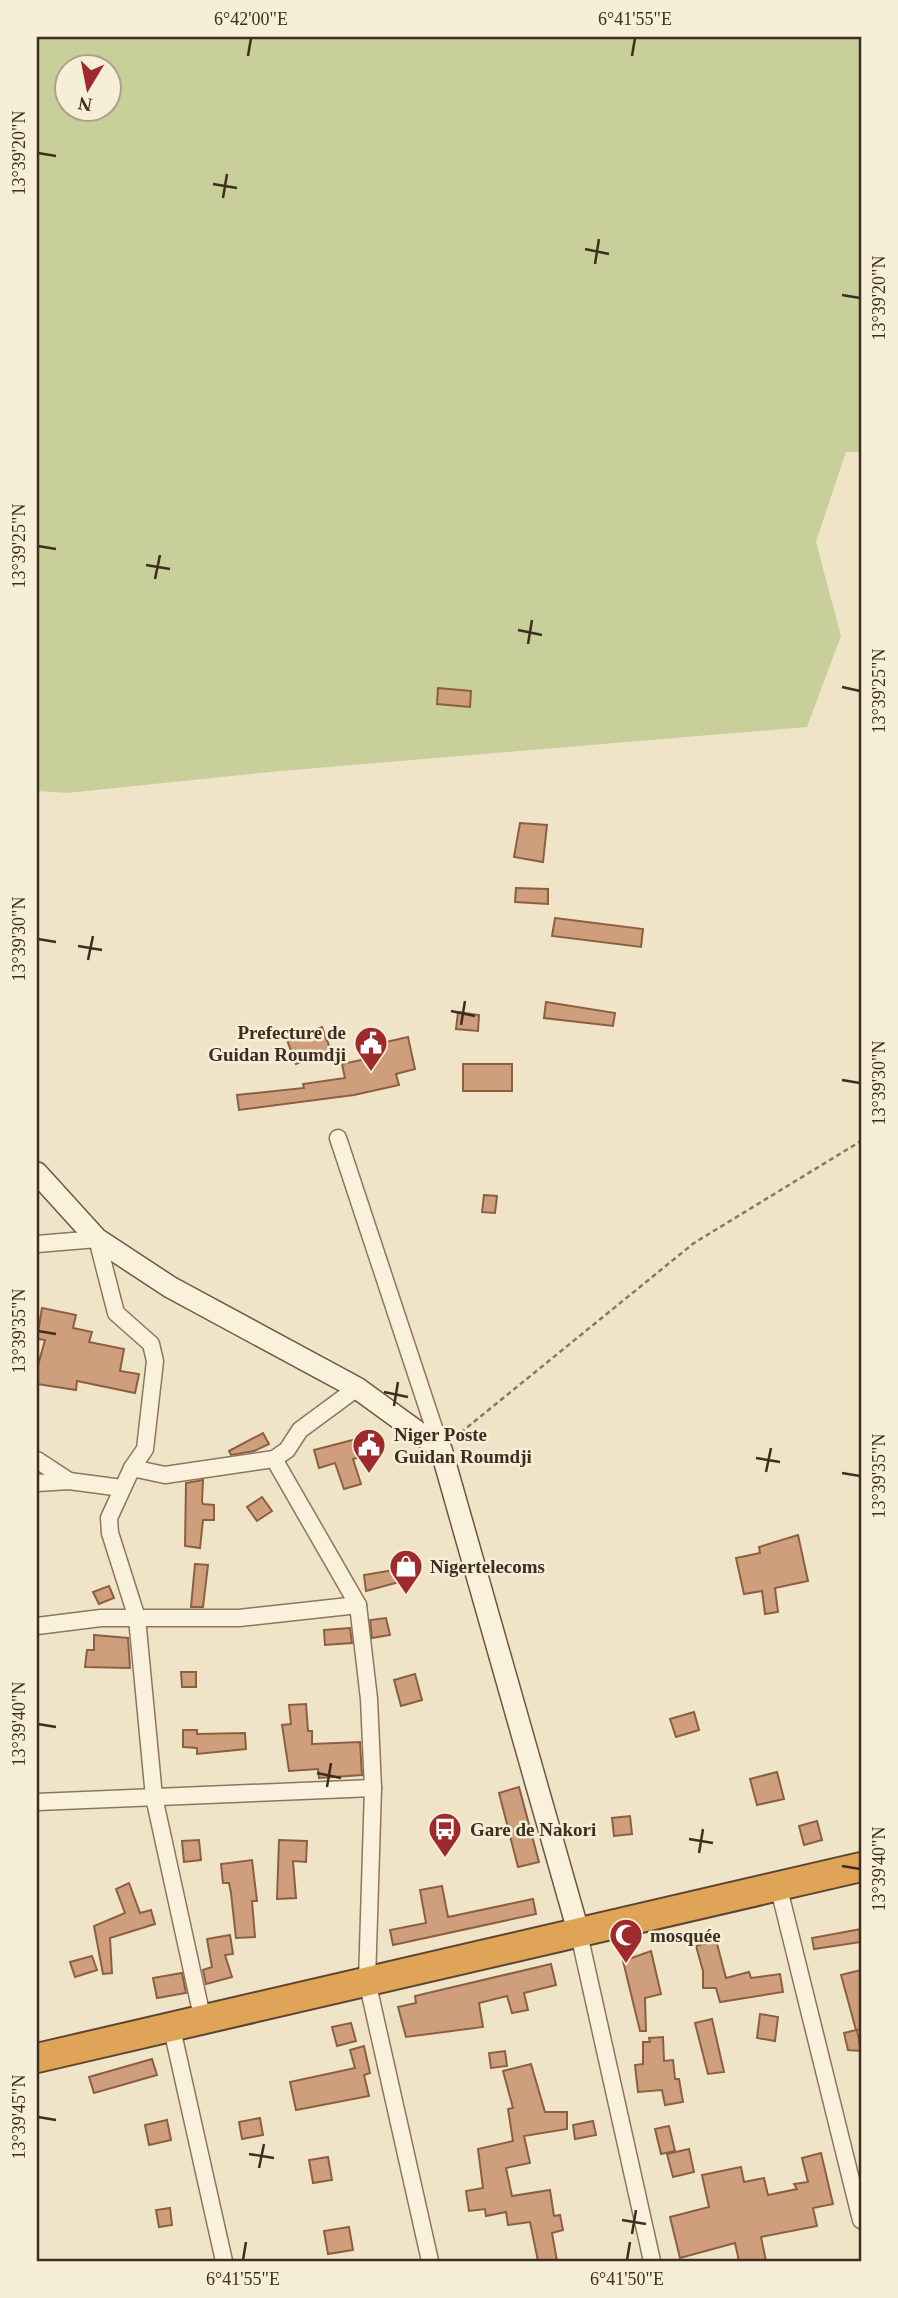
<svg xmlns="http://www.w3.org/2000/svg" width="898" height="2298" viewBox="0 0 898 2298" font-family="Georgia,serif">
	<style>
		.green { fill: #c9cf9b; fill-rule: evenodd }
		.building { fill: #cf9f7d; stroke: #8d5f41; stroke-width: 2 }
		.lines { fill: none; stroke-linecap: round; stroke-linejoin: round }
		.street-casing { stroke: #8d765c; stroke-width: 19 }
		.secondary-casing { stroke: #6f573f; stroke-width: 24 }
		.highway-casing { stroke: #5b4430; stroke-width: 32 }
		.path { stroke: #8d765c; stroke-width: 2.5; stroke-dasharray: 5 3.5; stroke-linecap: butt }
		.street { stroke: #faf1dc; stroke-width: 16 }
		.secondary { stroke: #faf1dc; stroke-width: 21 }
		.highway { stroke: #e0a458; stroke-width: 28 }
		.ticks { fill: none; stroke: #3d2e20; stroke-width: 2.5 }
		.labels { text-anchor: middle; stroke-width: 5; stroke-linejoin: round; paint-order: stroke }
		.poi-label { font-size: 19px; font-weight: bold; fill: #3d2e20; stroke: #f7eed8; text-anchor: start }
		.neatline { fill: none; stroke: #3d2e20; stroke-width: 2.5 }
		.ticks-label { font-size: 18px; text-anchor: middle; fill: #3d2e20 }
	</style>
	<rect width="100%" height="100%" fill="#f0e4c8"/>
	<path class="green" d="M37 37H861V452H846L816 542 841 636 807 727 281 771 67 793 37 791ZM66 66H108V108H66Z"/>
	<g class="building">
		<polygon points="438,688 471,691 470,707 437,704"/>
		<polygon points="520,823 547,825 543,862 514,857"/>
		<polygon points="516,888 548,889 548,904 515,902"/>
		<polygon points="555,918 643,929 641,947 552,936"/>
		<polygon points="546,1002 615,1013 613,1026 544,1018"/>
		<polygon points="458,1012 479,1015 478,1031 456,1029"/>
		<polygon points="322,1027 331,1051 296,1064 287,1040"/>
		<polygon points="408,1037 415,1069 396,1074 399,1085 354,1095 239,1110 237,1095 304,1088 303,1084 345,1078 342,1064 366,1059 364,1047"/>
		<rect x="463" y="1064" width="49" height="27"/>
		<polygon points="484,1195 497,1196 495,1213 482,1212"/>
		<polygon points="42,1308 76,1315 73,1328 92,1332 89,1342 124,1349 120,1371 139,1374 135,1393 77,1381 76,1390 37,1384 37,1369 45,1340 37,1339"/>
		<polygon points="263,1433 269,1444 254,1451 231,1455 229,1451"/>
		<polygon points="372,1435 377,1453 353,1459 361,1484 344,1489 335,1463 319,1468 314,1450"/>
		<polygon points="203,1480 202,1501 203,1504 214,1505 214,1520 203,1520 200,1548 185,1546 186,1483"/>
		<polygon points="262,1497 272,1511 257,1521 247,1507"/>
		<polygon points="798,1535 808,1581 775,1588 778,1612 765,1614 762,1591 744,1594 736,1558 760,1553 759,1547"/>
		<polygon points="195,1564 208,1565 203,1607 191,1607"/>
		<polygon points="400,1569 403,1581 366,1591 364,1575"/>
		<polygon points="109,1586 114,1598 99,1604 93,1592"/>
		<polygon points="386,1618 390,1635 372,1638 370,1620"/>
		<polygon points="350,1628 352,1643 325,1645 324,1630"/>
		<polygon points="94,1635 128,1638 130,1668 85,1667 87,1650 94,1650"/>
		<polygon points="181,1672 196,1672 196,1687 182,1687"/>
		<polygon points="415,1674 422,1700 401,1706 394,1680"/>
		<polygon points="306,1704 308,1731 312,1731 312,1744 360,1742 362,1775 319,1778 318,1769 289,1771 282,1725 291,1724 289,1705"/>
		<polygon points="694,1712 699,1730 676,1737 670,1719"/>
		<polygon points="183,1730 197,1730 197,1734 245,1733 246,1749 197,1754 197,1748 183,1747"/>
		<polygon points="777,1772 784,1799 757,1805 750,1779"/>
		<polygon points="519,1787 539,1862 518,1867 499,1793"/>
		<polygon points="630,1816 632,1834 614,1836 612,1818"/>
		<polygon points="817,1821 822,1840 804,1845 799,1826"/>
		<polygon points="199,1840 201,1860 184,1862 182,1841"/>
		<polygon points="279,1840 307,1841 306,1862 293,1861 296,1898 277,1899"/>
		<polygon points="252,1860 257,1901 252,1901 255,1937 236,1938 231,1893 229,1883 223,1883 221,1864"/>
		<polygon points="129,1883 140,1913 151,1910 155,1924 110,1938 112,1973 103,1974 94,1926 125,1913 116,1889"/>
		<polygon points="442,1886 448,1917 533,1899 536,1914 393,1945 390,1930 426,1923 420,1890"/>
		<polygon points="861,1929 861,1942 814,1949 812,1938"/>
		<polygon points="230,1935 233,1954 225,1955 232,1977 206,1984 203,1970 212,1967 207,1939"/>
		<polygon points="716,1940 726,1978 749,1972 751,1978 780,1974 783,1992 720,2002 716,1988 703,1988 703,1971 696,1946"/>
		<polygon points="651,1951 661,1994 645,1998 646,2031 640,2031 623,1961"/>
		<polygon points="92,1956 97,1970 75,1977 70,1962"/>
		<polygon points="551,1964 556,1985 524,1993 528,2010 512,2013 507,1996 479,2003 483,2027 406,2037 398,2007 416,2003 415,1996"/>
		<polygon points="861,1970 861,2029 857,2030 861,2051 848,2050 844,2033 856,2030 841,1975"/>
		<polygon points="182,1973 186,1993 157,1998 153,1978"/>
		<polygon points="760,2014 778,2017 775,2041 757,2038"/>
		<polygon points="712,2019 724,2072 708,2074 695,2023"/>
		<polygon points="351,2023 356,2041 337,2046 332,2027"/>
		<polygon points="663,2037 664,2061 673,2060 675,2079 679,2079 683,2102 665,2105 662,2090 638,2092 635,2065 643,2064 643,2042 650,2042 649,2038"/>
		<polygon points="364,2046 370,2073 364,2075 369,2096 296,2110 290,2082 355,2068 350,2050"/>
		<polygon points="505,2051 507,2066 491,2068 489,2053"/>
		<polygon points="152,2059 157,2075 94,2093 89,2077"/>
		<polygon points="531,2064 545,2112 567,2112 567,2129 524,2136 530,2163 506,2168 512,2196 550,2190 554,2216 560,2215 563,2230 552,2233 557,2261 538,2261 530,2222 508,2225 506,2212 486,2216 485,2209 469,2211 466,2191 483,2188 478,2149 513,2141 508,2109 513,2108 503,2071"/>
		<polygon points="260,2118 263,2135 242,2139 239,2122"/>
		<polygon points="167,2120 171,2140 149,2145 145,2125"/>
		<polygon points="593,2121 596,2135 575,2139 573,2125"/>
		<polygon points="669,2126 675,2151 661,2154 655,2129"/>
		<polygon points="689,2149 694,2172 673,2177 667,2154"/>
		<polygon points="821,2153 833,2204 813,2208 817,2226 761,2237 766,2261 739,2261 735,2243 680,2258 670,2217 709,2207 702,2175 741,2167 744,2182 764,2178 768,2195 797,2189 794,2184 808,2182 802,2158"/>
		<polygon points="328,2157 332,2180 313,2183 309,2160"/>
		<polygon points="170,2208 172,2225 159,2227 156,2210"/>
		<polygon points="349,2227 353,2250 328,2254 324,2231"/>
	</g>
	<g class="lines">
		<defs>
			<g id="street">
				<polyline points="338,1138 441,1449"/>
				<polyline points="37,1244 97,1239 116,1313 151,1344 155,1361 145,1449 132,1468 109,1518 110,1533 137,1618 154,1797 203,2021"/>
				<polyline points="274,1459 358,1605 369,1699 373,1788 367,1981 430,2261"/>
				<polyline points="37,1460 69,1481"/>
				<polyline points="132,1468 165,1475 274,1459 287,1450 300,1430 357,1388"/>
				<polyline points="37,1483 69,1481 122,1488"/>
				<polyline points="37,1626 101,1618 239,1618 358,1605"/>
				<polyline points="37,1802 373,1788"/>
				<polyline points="778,1885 861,2220"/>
				<polyline points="579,1934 652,2261"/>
				<polyline points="172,2029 224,2261"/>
			</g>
			<polyline id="secondary" points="37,1173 97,1239 170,1287 357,1388 441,1449 579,1934"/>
			<polyline id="highway" points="37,2058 861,1867"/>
		</defs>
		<use href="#street" class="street-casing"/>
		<use href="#secondary" class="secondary-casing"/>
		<use href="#highway" class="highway-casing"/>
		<polyline class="path" points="454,1438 694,1243 861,1141"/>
		<use href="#street" class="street"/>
		<use href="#secondary" class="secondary"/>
		<use href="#highway" class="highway"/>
	</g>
	<path class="ticks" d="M248 56 251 38M632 56 635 38M38 153 56 156M213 184 237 188M223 198 227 174M585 249 609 254M595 264 599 239M842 295 860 298M38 546 56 549M146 565 170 569M155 579 160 555M518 630 542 635M528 644 532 620M842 687 860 691M38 939 56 942M78 946 102 950M88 960 93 936M451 1011 475 1016M461 1025 465 1001M842 1080 860 1083M38 1331 56 1334M384 1392 408 1397M394 1406 398 1382M756 1458 780 1462M766 1472 771 1448M842 1473 860 1476M38 1724 56 1727M317 1773 341 1778M327 1787 331 1763M689 1839 713 1843M699 1853 703 1829M842 1866 860 1869M38 2117 56 2120M249 2154 274 2158M259 2168 264 2144M622 2220 646 2224M632 2234 636 2210M243 2260 246 2242M627 2260 630 2242"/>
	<defs>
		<symbol id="civic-pin" viewBox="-11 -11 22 30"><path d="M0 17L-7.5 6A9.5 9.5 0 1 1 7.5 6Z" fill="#9e2a2b" stroke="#f7eed8"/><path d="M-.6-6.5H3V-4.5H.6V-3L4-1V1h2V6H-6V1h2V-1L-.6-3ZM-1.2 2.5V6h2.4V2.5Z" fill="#fff"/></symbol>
		<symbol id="shop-pin" viewBox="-11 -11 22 30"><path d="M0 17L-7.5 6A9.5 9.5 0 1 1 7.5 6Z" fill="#9e2a2b" stroke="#f7eed8"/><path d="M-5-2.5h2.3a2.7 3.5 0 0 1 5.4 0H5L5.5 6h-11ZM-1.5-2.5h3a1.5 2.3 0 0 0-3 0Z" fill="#fff"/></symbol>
		<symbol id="bus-pin" viewBox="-11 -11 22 30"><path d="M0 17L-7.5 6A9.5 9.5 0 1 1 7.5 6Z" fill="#9e2a2b" stroke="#f7eed8"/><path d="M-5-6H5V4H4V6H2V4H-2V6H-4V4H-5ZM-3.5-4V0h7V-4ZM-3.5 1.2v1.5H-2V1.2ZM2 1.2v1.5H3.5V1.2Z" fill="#fff"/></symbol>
		<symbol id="mosque-pin" viewBox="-11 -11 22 30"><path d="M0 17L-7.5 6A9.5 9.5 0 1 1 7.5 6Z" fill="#9e2a2b" stroke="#f7eed8"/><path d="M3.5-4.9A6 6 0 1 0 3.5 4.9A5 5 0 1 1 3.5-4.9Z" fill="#fff"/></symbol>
	</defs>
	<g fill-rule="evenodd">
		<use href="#civic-pin" x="352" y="1024" width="38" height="52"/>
		<use href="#civic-pin" x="350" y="1426" width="38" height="52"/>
		<use href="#shop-pin" x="387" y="1547" width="38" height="52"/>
		<use href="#bus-pin" x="426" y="1810" width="38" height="52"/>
		<use href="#mosque-pin" x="607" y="1916" width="38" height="52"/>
	</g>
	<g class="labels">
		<g class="poi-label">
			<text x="346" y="1039" text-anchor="end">Prefecture de<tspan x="346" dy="22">Guidan Roumdji</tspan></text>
			<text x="394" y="1441">Niger Poste<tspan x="394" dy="22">Guidan Roumdji</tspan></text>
			<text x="430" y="1573">Nigertelecoms</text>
			<text x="470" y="1836">Gare de Nakori</text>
			<text x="650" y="1942">mosquée</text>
		</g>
	</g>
	<rect width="898" height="2298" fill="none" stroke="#f7eed8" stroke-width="77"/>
	<g transform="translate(88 88) rotate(190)"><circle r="33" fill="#f7eed8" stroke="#ada18e" stroke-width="2"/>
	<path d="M0-5L12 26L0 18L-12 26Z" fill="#9e2a2b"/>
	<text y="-10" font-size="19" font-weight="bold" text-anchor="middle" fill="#3d2e20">N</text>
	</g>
	<rect x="38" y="38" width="822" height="2222" class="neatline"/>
	<g class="ticks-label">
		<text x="251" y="25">6°42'00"E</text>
		<text x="635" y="25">6°41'55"E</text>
		<text transform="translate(19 153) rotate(-90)" y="6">13°39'20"N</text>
		<text transform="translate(879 298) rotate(-90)" y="6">13°39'20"N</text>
		<text transform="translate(19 546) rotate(-90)" y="6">13°39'25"N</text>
		<text transform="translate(879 691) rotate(-90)" y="6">13°39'25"N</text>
		<text transform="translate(19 939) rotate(-90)" y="6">13°39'30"N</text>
		<text transform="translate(879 1083) rotate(-90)" y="6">13°39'30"N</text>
		<text transform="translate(19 1331) rotate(-90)" y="6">13°39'35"N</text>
		<text transform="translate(879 1476) rotate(-90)" y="6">13°39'35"N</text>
		<text transform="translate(19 1724) rotate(-90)" y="6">13°39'40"N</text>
		<text transform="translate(879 1869) rotate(-90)" y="6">13°39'40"N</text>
		<text transform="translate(19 2117) rotate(-90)" y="6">13°39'45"N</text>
		<text x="243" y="2285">6°41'55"E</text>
		<text x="627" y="2285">6°41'50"E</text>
	</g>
</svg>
